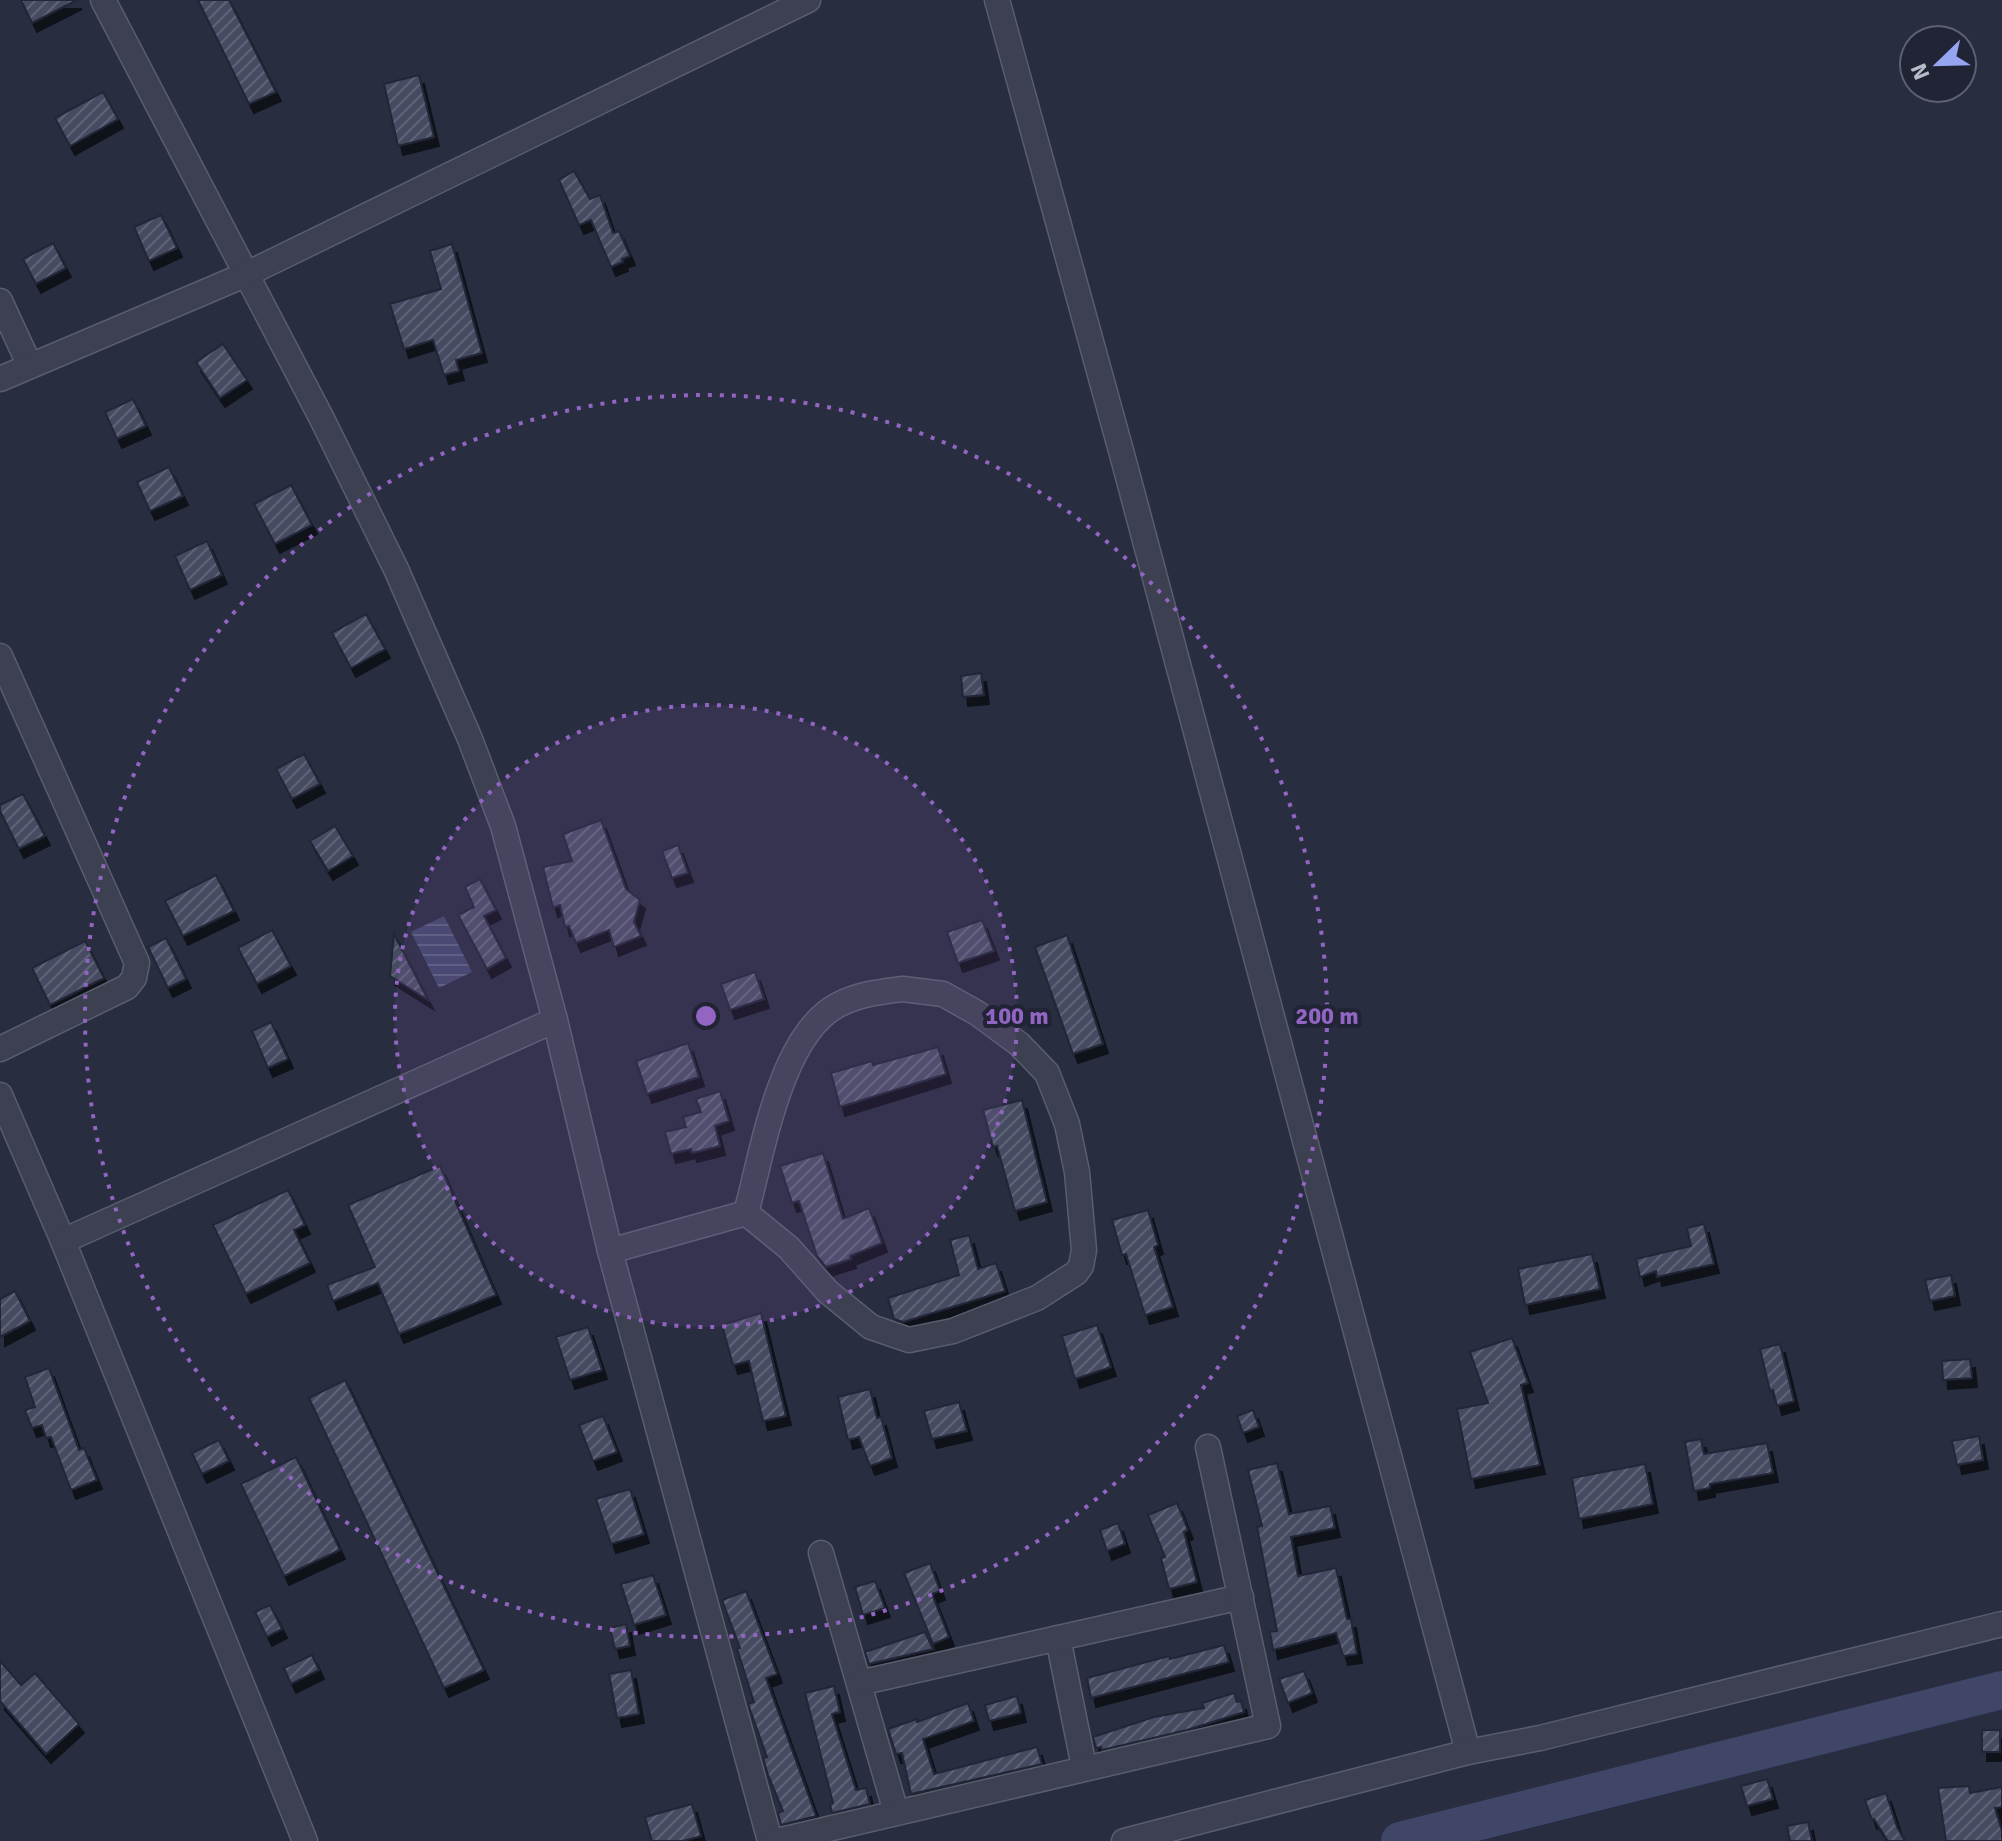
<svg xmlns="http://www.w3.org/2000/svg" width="2002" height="1841" viewBox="0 0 2002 1841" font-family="Signika,sans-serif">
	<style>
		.water { fill: url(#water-rules) }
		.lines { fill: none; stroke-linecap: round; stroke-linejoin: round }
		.river { stroke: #3f4668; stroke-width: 38 }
		.building { fill: url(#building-hatch); stroke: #222637; stroke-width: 2; filter: url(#shadow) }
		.minor-casing { stroke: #595d6d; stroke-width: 27 }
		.minor { stroke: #3c4050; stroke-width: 24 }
		.ring { fill: none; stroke: #9365c3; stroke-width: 4; stroke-dasharray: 4 8 }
		.centre { fill: #9365c3; stroke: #202435; stroke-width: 4 }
		.ring-label { font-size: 24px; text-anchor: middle; font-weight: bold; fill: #9365c3; stroke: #202435; stroke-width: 8; stroke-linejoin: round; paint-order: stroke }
	</style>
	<defs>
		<pattern id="water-rules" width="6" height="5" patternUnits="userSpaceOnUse" patternTransform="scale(2)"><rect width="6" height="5" fill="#3f4668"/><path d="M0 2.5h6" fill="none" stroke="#595f7c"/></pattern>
		<pattern id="building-hatch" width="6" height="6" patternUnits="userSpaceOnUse" patternTransform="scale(2)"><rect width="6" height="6" fill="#474c62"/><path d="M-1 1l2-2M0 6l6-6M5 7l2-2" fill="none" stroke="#5f6477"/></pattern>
		<filter id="shadow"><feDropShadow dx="5" dy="9" stdDeviation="0" flood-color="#0009"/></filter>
	</defs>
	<rect width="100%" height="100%" fill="#282d40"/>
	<polygon class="water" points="444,916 472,972 439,988 411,932"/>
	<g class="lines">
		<polyline class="river" points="1400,1841 2002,1690"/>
	</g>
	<g class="building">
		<polygon points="21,0 77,0 32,23"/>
		<polygon points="198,0 229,0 276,92 249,104"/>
		<polygon points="419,75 434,137 398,146 384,84"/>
		<polygon points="103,92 118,119 70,146 55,118"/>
		<polygon points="574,171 590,199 600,195 613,233 619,231 630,256 622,259 623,262 611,267 591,220 579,225 559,180"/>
		<polygon points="161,215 177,248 149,261 134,227"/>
		<polygon points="53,243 66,268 36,284 23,259"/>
		<polygon points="452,244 482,353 456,360 459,371 444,375 433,340 404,349 390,304 441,289 430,251"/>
		<polygon points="223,344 247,380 220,398 196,362"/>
		<polygon points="133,399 146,426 117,439 105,412"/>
		<polygon points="169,467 183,496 150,511 137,482"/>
		<polygon points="291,485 312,525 275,544 254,504"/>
		<polygon points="207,541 222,575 190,590 175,556"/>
		<polygon points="366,614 385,649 351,668 332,633"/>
		<polygon points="981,673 984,695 963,697 961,676"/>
		<polygon points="304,754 320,784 292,799 276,769"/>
		<polygon points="23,794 45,836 19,849 0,811 0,805"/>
		<polygon points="601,820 626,889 640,900 634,922 641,936 614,947 609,930 576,943 569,926 565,927 560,905 553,908 543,867 572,861 563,834"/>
		<polygon points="335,826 353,856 328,871 310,841"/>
		<polygon points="678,845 688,873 672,878 662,851"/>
		<polygon points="216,875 234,911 183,936 165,901"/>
		<polygon points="480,879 496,910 484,916 506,958 487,969 458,915 474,907 465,887"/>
		<polygon points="982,920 994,951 958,963 947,932"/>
		<polygon points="272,930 291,966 257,984 238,948"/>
		<polygon points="394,934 428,1000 390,976"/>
		<polygon points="1067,935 1103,1044 1073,1054 1035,947"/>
		<polygon points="166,938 186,979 168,988 148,947"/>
		<polygon points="85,941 104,978 50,1005 32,968"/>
		<polygon points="755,972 764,999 730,1010 721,984"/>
		<polygon points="271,1022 288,1059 268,1068 252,1031"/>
		<polygon points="688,1043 699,1077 647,1094 636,1061"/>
		<polygon points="938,1047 946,1074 840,1107 831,1073 872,1061 873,1065"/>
		<polygon points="720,1091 729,1121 715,1126 720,1146 692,1153 691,1149 671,1154 665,1132 686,1127 683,1117 701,1112 696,1099"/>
		<polygon points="1022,1100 1047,1202 1015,1211 997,1146 993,1147 983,1110"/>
		<polygon points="823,1153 843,1219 869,1208 882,1243 850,1256 851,1259 826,1267 817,1256 799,1201 792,1203 780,1166"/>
		<polygon points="440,1166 496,1295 399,1334 378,1283 333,1301 327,1285 375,1267 348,1205"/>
		<polygon points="288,1190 305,1225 294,1230 310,1263 246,1294 213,1225"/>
		<polygon points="1148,1210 1158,1245 1154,1247 1173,1307 1145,1315 1126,1254 1122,1255 1112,1220"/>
		<polygon points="1704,1224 1714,1264 1657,1277 1656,1271 1640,1277 1636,1259 1691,1246 1687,1228"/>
		<polygon points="969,1235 978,1269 996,1263 1005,1291 903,1322 894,1319 888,1298 959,1275 950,1240"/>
		<polygon points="1592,1254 1600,1289 1525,1305 1518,1269"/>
		<polygon points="1951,1275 1955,1296 1930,1301 1925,1280"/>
		<polygon points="15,1291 30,1321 0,1337 0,1299"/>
		<polygon points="761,1313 786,1416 763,1421 749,1361 733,1365 722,1325"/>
		<polygon points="1097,1325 1111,1367 1075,1379 1062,1336"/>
		<polygon points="588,1327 602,1370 570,1380 556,1337"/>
		<polygon points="1512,1338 1528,1383 1521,1385 1540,1465 1471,1479 1457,1409 1488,1403 1470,1352"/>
		<polygon points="1780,1344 1794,1401 1777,1406 1773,1390 1770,1391 1760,1349"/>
		<polygon points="1970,1359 1972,1378 1943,1380 1942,1361"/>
		<polygon points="49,1368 79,1450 84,1448 97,1480 71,1490 51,1437 46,1438 42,1425 32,1428 25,1410 35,1407 25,1377"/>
		<polygon points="345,1380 484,1670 444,1688 309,1398"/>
		<polygon points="870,1389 877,1418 881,1417 892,1458 870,1466 859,1437 848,1440 838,1397"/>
		<polygon points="959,1402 967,1431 932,1439 924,1411"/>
		<polygon points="1253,1410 1259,1427 1243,1433 1237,1416"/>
		<polygon points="603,1416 617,1452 593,1461 579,1425"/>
		<polygon points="1979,1436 1983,1460 1957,1465 1952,1441"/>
		<polygon points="1701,1439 1704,1454 1767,1443 1773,1473 1710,1484 1710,1488 1694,1491 1685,1442"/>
		<polygon points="219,1440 229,1461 202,1474 192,1453"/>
		<polygon points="296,1457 340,1550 284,1576 241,1484"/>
		<polygon points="1277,1463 1289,1514 1330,1506 1335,1528 1291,1537 1298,1576 1336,1568 1347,1619 1351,1619 1357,1654 1343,1656 1336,1633 1273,1650 1270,1632 1277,1631 1257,1527 1262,1526 1248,1470"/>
		<polygon points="1645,1464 1653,1504 1579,1519 1572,1478"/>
		<polygon points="630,1489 644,1534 611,1544 596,1499"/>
		<polygon points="1177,1503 1188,1530 1184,1532 1197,1582 1169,1589 1161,1558 1165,1557 1148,1515"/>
		<polygon points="1118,1523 1125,1544 1107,1551 1100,1530"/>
		<polygon points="930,1563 940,1591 932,1594 949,1637 933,1644 904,1573"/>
		<polygon points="653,1575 666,1615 634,1625 621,1584"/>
		<polygon points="875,1581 885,1608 863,1615 855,1587"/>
		<polygon points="746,1591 777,1674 766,1678 816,1816 781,1825 778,1813 783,1811 768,1775 763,1758 767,1757 748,1704 754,1702 737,1649 740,1648 722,1600"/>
		<polygon points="270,1605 282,1629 267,1637 255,1612"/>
		<polygon points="626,1624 630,1646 615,1649 610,1628"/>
		<polygon points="925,1632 933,1649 869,1664 865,1652"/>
		<polygon points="1224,1645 1229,1662 1091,1698 1087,1678 1169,1656 1170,1659"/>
		<polygon points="312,1655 319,1670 291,1684 284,1668"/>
		<polygon points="0,1661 21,1685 35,1673 79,1724 46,1754 0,1701"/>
		<polygon points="631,1670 639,1714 617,1718 609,1674"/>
		<polygon points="1304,1671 1312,1693 1288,1703 1279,1679"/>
		<polygon points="834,1686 840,1712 832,1714 856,1790 866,1788 870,1804 832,1813 830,1804 833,1803 805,1693"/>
		<polygon points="1234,1693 1237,1702 1241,1701 1244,1712 1187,1730 1102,1750 1101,1747 1096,1748 1093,1737 1154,1717 1204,1708 1202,1703"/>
		<polygon points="1017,1696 1021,1713 989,1721 985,1705"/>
		<polygon points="968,1703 974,1721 923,1739 934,1774 1037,1747 1042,1764 911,1794 902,1753 896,1754 888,1729 917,1719 917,1722"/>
		<rect x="1982" y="1730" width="18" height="22"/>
		<polygon points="1767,1779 1773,1799 1747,1806 1741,1786"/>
		<polygon points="1969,1786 1970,1793 2002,1787 2002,1807 1995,1808 2002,1831 2002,1841 1946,1841 1938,1788"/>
		<polygon points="1886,1793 1897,1827 1905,1841 1888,1841 1874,1819 1872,1820 1865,1800"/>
		<polygon points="692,1804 701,1836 683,1841 652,1841 645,1817"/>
		<polygon points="1808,1822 1812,1841 1790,1841 1787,1826"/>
	</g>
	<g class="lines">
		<defs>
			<g id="minor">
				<polyline points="103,0 322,419 396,569 470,739 503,826 555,1020 610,1251 770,1841"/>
				<polyline points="997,0 1123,458 1468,1752"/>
				<polyline points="0,301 30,366"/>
				<polyline points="0,379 247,274 808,0"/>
				<polyline points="0,656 137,963 134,978 127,987 0,1049"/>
				<path d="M903 989 943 994 977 1013 1019 1044 1047 1073 1067 1124 1077 1172 1084 1250 1081 1266 1076 1273 1037 1298 953 1331 909 1340 871 1327 828 1292 789 1248 746 1213C762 1155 780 1035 838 1005 859 994 880 992 903 989Z"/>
				<polyline points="0,1095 63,1241 305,1841"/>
				<polyline points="63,1241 555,1020"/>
				<polyline points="610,1251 746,1213"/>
				<polyline points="821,1553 896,1812"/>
				<polyline points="1058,1638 1084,1767"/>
				<polyline points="859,1683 1241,1597"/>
				<polyline points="777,1841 1268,1726 1208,1447"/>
				<polyline points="1124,1841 1468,1752 1540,1738 2002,1624"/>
			</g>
		</defs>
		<use href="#minor" class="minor-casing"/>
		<use href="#minor" class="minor"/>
	</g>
	<circle cx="706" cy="1016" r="311" fill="#9365c3" fill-opacity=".12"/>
	<g class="ring">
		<circle cx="706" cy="1016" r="311"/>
		<circle cx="706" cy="1016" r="621"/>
	</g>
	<circle cx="706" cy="1016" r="12" class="centre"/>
	<g class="ring-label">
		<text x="1017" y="1024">100 m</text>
		<text x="1327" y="1024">200 m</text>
	</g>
	<g transform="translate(1938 64) rotate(247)"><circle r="38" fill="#202435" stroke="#5d6071" stroke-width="2"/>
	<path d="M0-6L14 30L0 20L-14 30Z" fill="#95a5f2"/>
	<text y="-12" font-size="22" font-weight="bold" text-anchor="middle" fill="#b8bbca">N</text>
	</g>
</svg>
